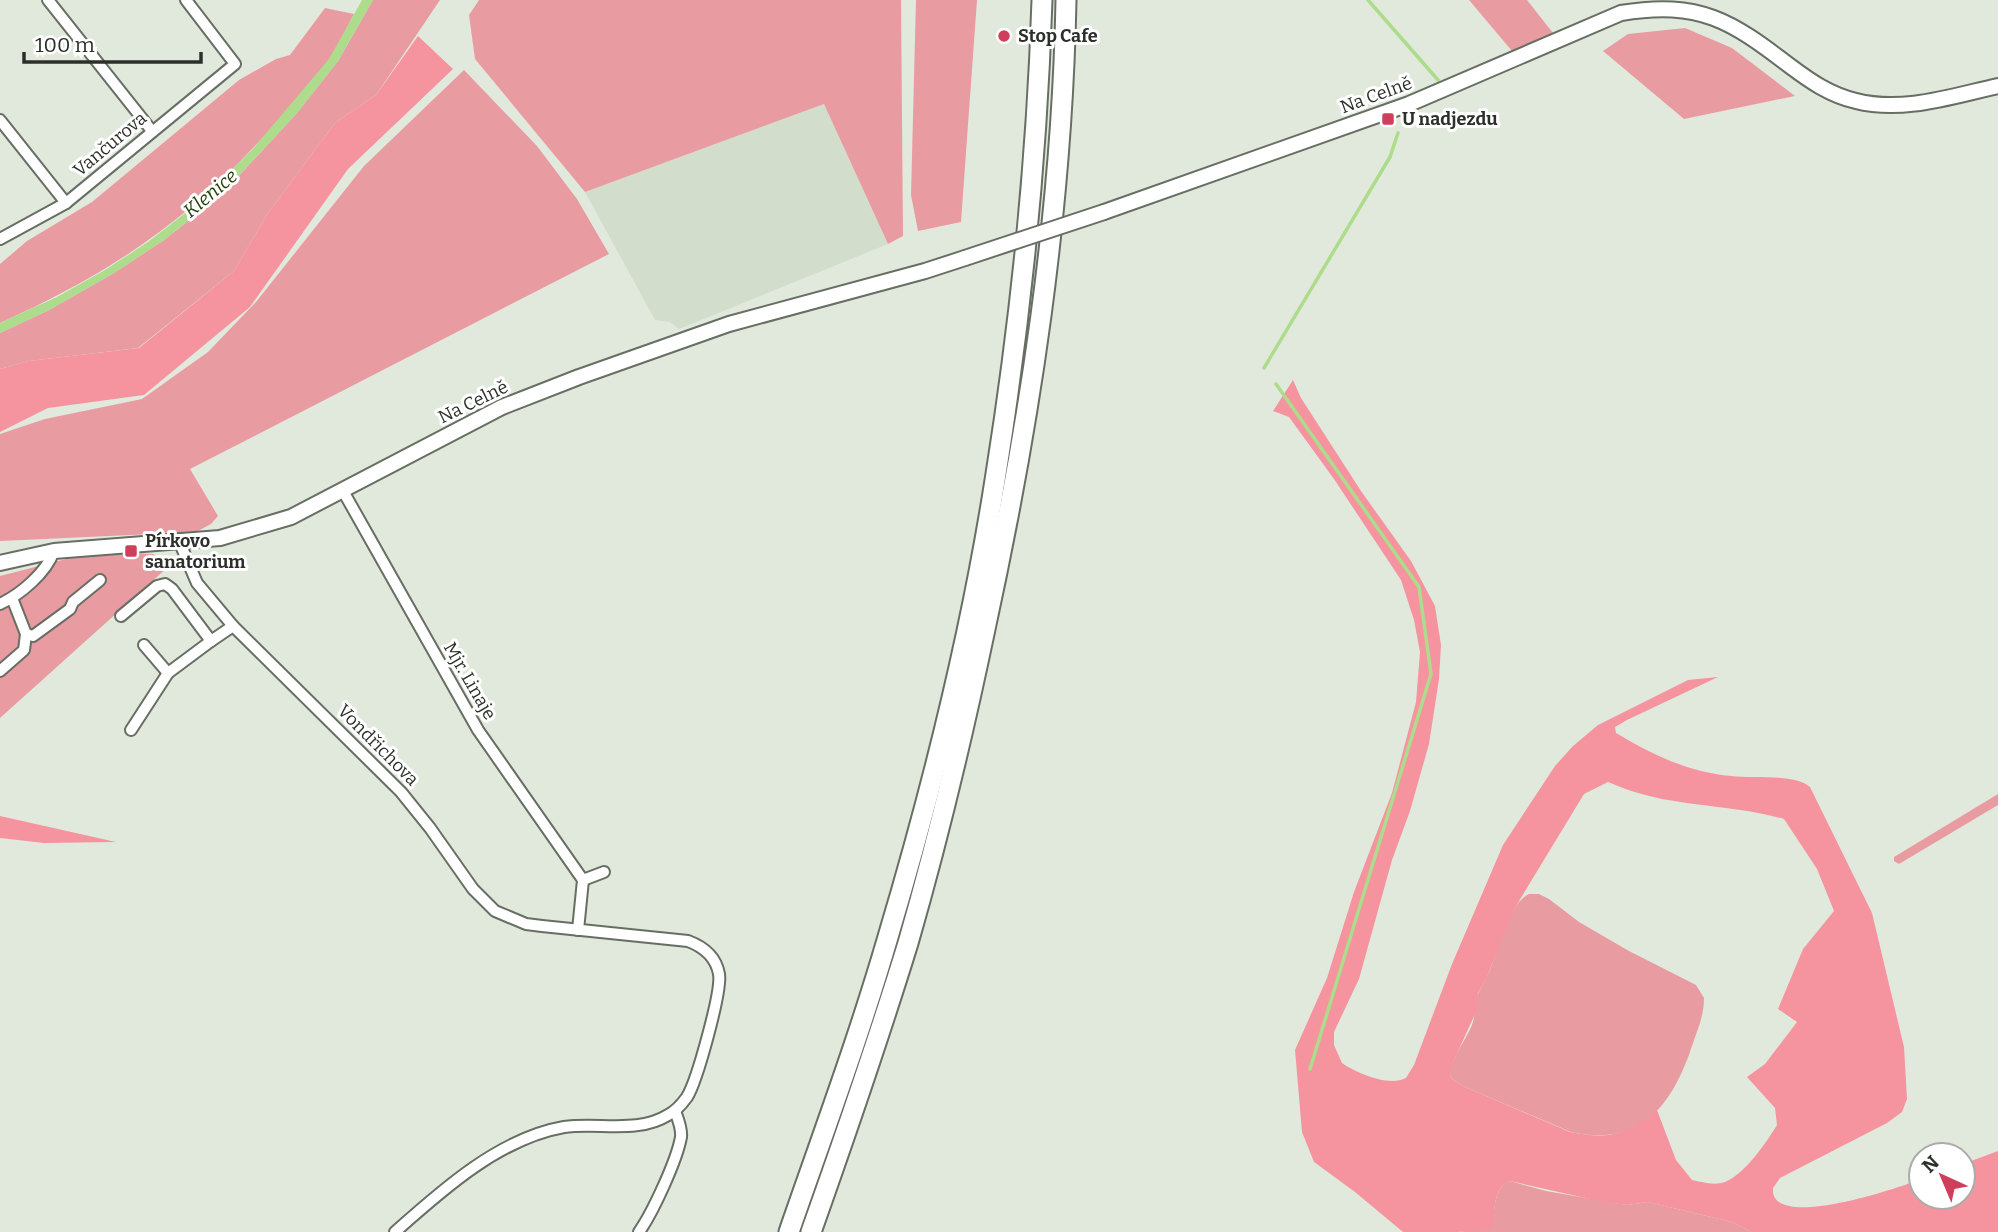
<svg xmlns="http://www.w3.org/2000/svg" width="1998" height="1232" viewBox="0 0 1998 1232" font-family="Bitter,serif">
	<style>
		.built { fill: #d3ddcc }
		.green { fill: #e99ba2 }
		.forest { fill: #f5949f; fill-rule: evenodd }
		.water { fill: #acdc8c }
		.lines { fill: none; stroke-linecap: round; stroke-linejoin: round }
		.stream { stroke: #acdc8c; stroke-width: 3.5 }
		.minor-casing { stroke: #676e63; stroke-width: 14 }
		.tertiary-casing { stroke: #676e63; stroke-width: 18 }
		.motorway-casing { stroke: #676e63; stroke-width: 23 }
		.minor { stroke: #fff; stroke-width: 10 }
		.tertiary { stroke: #fff; stroke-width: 14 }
		.motorway { stroke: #fff; stroke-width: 19 }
		.tertiary-bridge-casing { stroke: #676e63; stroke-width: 18; stroke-linecap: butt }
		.tertiary-bridge { stroke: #fff; stroke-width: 14 }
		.poi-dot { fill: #cf3f5b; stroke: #fff; stroke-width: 2.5 }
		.labels { text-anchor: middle; stroke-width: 6; stroke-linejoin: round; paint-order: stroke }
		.poi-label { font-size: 18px; font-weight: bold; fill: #2c2f2a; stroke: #fff; text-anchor: start }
		.street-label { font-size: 18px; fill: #2c2f2a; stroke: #fff }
		.water-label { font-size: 19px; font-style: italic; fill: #223f06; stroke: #fff }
	</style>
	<rect width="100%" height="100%" fill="#e1e9dd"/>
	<polygon class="built" points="824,104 888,244 679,329 670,322 655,320 585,192"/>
	<g class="green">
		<polygon points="373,0 440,0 376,95 335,123 268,213 234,271 138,348 29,361 0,369 0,333 49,310 114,273 164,240 221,195 297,113 338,61"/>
		<polygon points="479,0 901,0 903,236 888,244 824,104 585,192 475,59 469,15"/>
		<polygon points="916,0 977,0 961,222 918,231 911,195"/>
		<polygon points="1469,0 1527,0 1553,33 1512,51"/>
		<path d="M325 8 354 14C345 30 338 47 328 61 311 83 292 105 273 126 191 219 113 272 0 323V264L27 241 92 202 239 80 276 59 290 55Z"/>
		<polygon points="1685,28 1732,48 1795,96 1684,119 1603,51 1628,34"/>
		<polygon points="464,70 537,146 577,199 609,254 190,469 218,516 211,524 196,532 0,541 0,434 45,419 142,399 208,352 256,302 364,166"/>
		<polygon points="126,553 153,554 168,567 0,718 0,576 70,558"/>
		<polygon points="1998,794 1998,805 1899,864 1894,861 1894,857"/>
		<path d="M1529 894H1539L1549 899 1579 922 1629 951 1696 985 1704 998C1704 1014 1699 1026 1694 1040 1674 1103 1643 1148 1571 1132L1465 1087 1452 1079 1450 1075C1452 1056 1465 1042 1472 1025 1476 1015 1474 1004 1478 994 1481 986 1487 978 1490 970 1499 948 1507 905 1529 894Z"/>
		<path d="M1510 1181 1546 1191 1627 1205 1648 1202 1732 1222 1751 1232H1458L1491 1227C1496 1212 1492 1188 1510 1181Z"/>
	</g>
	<g class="forest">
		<polygon points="418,36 453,69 348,169 250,307 144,395 48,408 0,432 0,369 29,361 139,348 234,271 268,213 335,123 376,95"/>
		<path d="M1293 380 1301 398 1361 491 1411 561 1435 606 1441 645 1439 679 1429 744 1410 811 1392 860 1359 979 1334 1032V1045L1342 1063C1356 1073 1389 1087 1406 1078L1414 1065 1452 964 1503 845 1555 766 1573 746 1598 725 1688 680 1718 677 1627 720 1615 727 1616 733C1653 755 1688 772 1731 776 1752 779 1796 773 1810 787L1872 913 1904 1047 1907 1099 1902 1112 1887 1123 1780 1178 1773 1188C1769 1232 1899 1188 1921 1179V1197H1963V1164L1998 1151V1232H1751L1732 1222 1648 1202 1627 1205 1599 1201 1510 1181C1493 1188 1495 1209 1493 1225L1489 1229 1458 1232H1403L1355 1192 1314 1162 1302 1132 1295 1050 1327 978 1354 892 1392 793 1416 702 1420 652 1414 620 1401 580 1334 479 1289 417 1273 411ZM1608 782C1668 809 1724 802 1784 819L1817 869 1834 911 1803 949 1778 1009 1797 1022 1765 1064 1747 1077 1775 1108 1777 1125C1766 1143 1745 1174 1725 1182 1714 1186 1702 1182 1692 1180L1676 1160 1657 1110C1626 1135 1609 1140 1570 1132L1465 1087 1452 1079 1450 1075 1454 1060 1476 1012 1478 993 1487 977 1513 911 1584 794Z"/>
		<polygon points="0,816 116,842 44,843 0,838"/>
	</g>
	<polygon class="water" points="362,0 373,0 338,61 297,113 221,195 164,240 114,273 49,310 0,333 0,323 57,297 105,270 148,242 193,207 251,151 329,59"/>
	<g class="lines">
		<g class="stream">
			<polyline points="1368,0 1438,80"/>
			<polyline points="1264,368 1390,157 1398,133"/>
			<polyline points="1276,384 1419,587 1431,674 1310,1069"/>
		</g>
		<defs>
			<g id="minor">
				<polyline points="48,0 152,131"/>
				<polyline points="0,120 66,203"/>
				<polyline points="0,239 66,203 235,64 186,0"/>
				<polyline points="343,491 478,730 583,880 578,930"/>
				<path d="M179 541 197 583 233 626 401 792 430 828 473 889 495 911 526 924 542 926 688 941C704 947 716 957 719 974 722 991 697 1081 687 1097 682 1104 676 1111 668 1115 638 1134 598 1122 564 1127 500 1138 442 1190 395 1232"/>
				<polyline points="12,598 26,634 33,636 70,609 73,602 100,580"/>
				<path d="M0 604C21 594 46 573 54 551"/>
				<polyline points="121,616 157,586 165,584 172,589 211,641 233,626"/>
				<polyline points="144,645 168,673 211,641"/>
				<polyline points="0,671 24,650 26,634"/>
				<polyline points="131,730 168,673"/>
				<polyline points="583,880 604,872"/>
				<path d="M639 1232C653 1212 677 1160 681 1137 682 1128 678 1119 675 1111"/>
			</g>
			<g id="tertiary">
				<path d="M1104 212 1409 104 1621 13C1700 0 1731 21 1790 66 1810 81 1830 95 1856 101 1903 113 1952 96 1998 86"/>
				<polyline points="0,563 54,551 220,538 291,517 502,407 579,377 729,324 925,271 965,258"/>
			</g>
			<g id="motorway">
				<path d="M789 1232C823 1134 859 1037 888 937 933 786 972 630 996 474 1021 317 1037 158 1042 0"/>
				<path d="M811 1232C845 1136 878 1040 908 943 938 839 963 734 985 629 1030 422 1062 212 1066 0"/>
			</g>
		</defs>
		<use href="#minor" class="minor-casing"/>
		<use href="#tertiary" class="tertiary-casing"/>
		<use href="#motorway" class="motorway-casing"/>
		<use href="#minor" class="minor"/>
		<use href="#tertiary" class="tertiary"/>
		<use href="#motorway" class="motorway"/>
		<defs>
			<polyline id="tertiary-bridge" points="965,258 1104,212"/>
		</defs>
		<use href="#tertiary-bridge" class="tertiary-bridge-casing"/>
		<use href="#tertiary-bridge" class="tertiary-bridge"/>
	</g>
	<g class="poi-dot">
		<circle cx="1004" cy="36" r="7"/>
		<rect x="1381" y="112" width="14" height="14" rx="3.5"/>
		<rect x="124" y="544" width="14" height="14" rx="3.5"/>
	</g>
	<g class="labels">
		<g class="poi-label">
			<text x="1018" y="42">Stop Cafe</text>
			<text x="1402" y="125">U nadjezdu</text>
			<text x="145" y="547">Pírkovo<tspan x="145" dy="21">sanatorium</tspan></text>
		</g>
		<g class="street-label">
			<text transform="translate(1376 95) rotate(-20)" y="6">Na Celně</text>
			<text transform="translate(110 144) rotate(-40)" y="6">Vančurova</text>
			<text transform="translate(473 402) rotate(-26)" y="6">Na Celně</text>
			<text transform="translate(470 681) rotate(60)" y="6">Mjr. Linaje</text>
			<text transform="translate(378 745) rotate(45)" y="6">Vondřichova</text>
		</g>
		<g class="water-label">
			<text transform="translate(210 193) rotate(-40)" y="7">Klenice</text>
		</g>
	</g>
	<g transform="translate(1942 1176) rotate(316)"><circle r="33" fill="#ffffff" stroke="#abacaa" stroke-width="2"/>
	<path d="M0-5L12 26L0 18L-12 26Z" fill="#cf3f5b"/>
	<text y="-10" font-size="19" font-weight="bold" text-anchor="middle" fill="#2c2f2a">N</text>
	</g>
	<path d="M24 52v10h177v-10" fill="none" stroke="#2c2f2a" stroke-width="3.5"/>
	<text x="35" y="52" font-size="21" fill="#2c2f2a" stroke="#ffffff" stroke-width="5" paint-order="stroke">100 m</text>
</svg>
